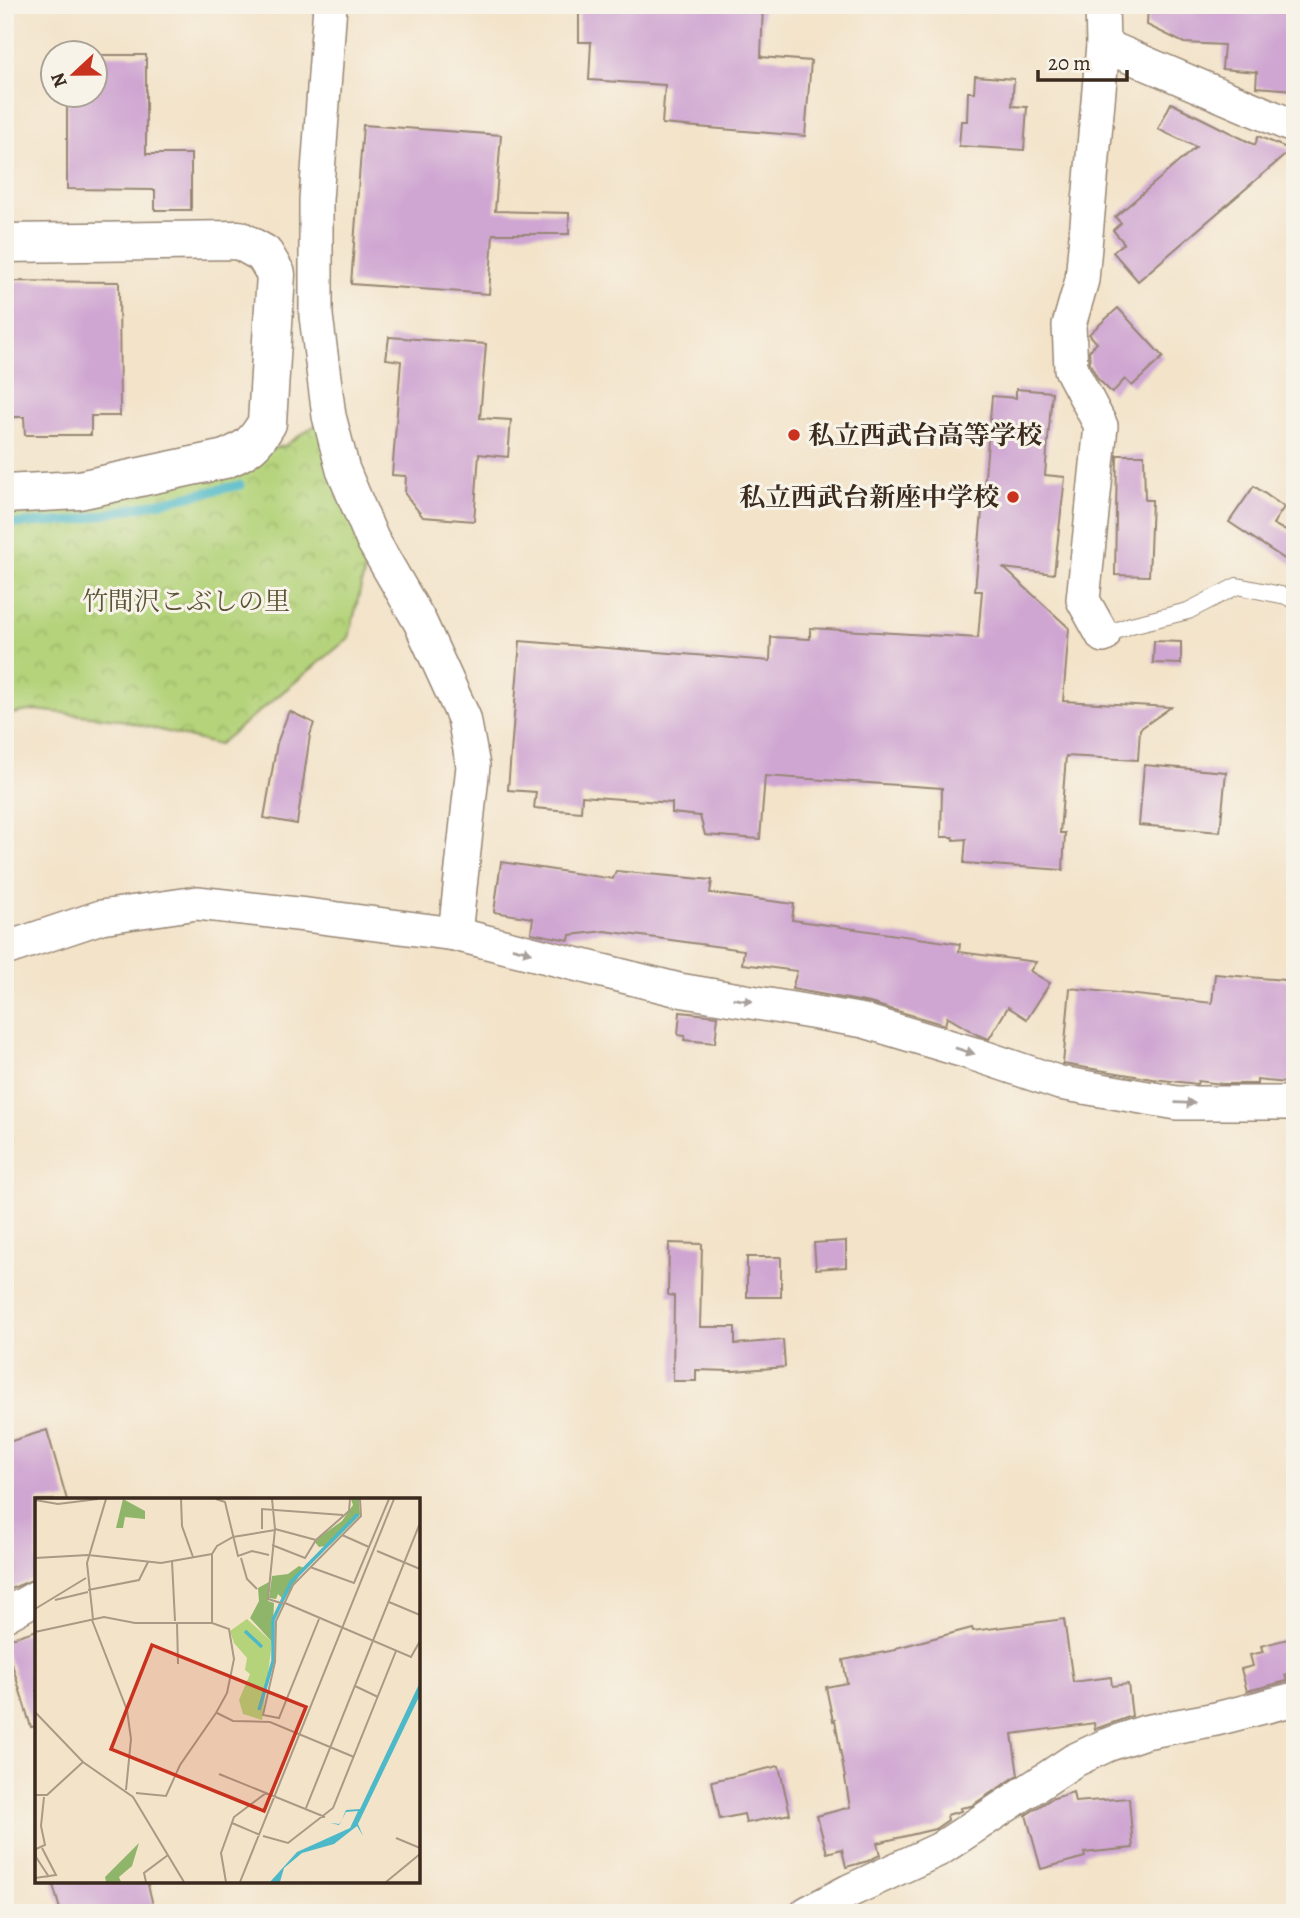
<svg xmlns="http://www.w3.org/2000/svg" width="1300" height="1918" viewBox="0 0 1300 1918" font-family="Alegreya,'Noto Serif JP',serif">
	<style>
		.park { fill: url(#park-crowns); stroke: #787e4c; stroke-width: 2 }
		.lines { fill: none; stroke-linecap: round; stroke-linejoin: round }
		.stream { stroke: #4db9c8; stroke-width: 9 }
		.building { fill: #cfa6d2 }
		.service-casing { stroke: #978674; stroke-width: 18 }
		.minor-casing { stroke: #978674; stroke-width: 36 }
		.tertiary-casing { stroke: #978674; stroke-width: 41 }
		.service { stroke: #fff; stroke-width: 16 }
		.minor { stroke: #fff; stroke-width: 33 }
		.tertiary { stroke: #fff; stroke-width: 38 }
		.oneway { fill: #a79f9a }
		.poi-dot { fill: #c8321e; stroke: #f7f3e8; stroke-width: 2.5 }
		.labels { text-anchor: middle; stroke-width: 6; stroke-linejoin: round; paint-order: stroke }
		.poi-label { font-size: 26px; font-weight: bold; fill: #3b2a1e; stroke: #f7f3e8; text-anchor: start }
		.park-label { font-size: 26px; fill: #595435; stroke: #f7f3e8 }
		.inset-river { fill: none; stroke: #4db9c8; stroke-width: 3.5 }
		.inset-road { fill: none; stroke: #a99985; stroke-width: 2 }
		.view { fill: #c8321e; fill-opacity: 0.15; stroke: #c8321e; stroke-width: 3.5 }
		.inset-edge { fill: none; stroke: #3b2a1e; stroke-width: 3.5 }
	</style>
	<defs>
		<pattern id="park-crowns" width="20" height="18" patternUnits="userSpaceOnUse" patternTransform="scale(1.75)"><rect width="20" height="18" fill="#b4d37a"/><path d="M2 6a3 3 0 1 1 6 0M12 15a3 3 0 1 1 6 0" fill="none" stroke="#9cb569"/></pattern>
	</defs>
	<rect width="100%" height="100%" fill="#f7f3e8"/>
	<filter id="ink" filterUnits="userSpaceOnUse"><feTurbulence type="fractalNoise" baseFrequency=".0143" numOctaves="2"/><feDisplacementMap in="SourceGraphic" scale="14" xChannelSelector="R" yChannelSelector="G"/><feConvolveMatrix kernelMatrix="1 2 1 2 8 2 1 2 1" color-interpolation-filters="sRGB"/></filter>
	<filter id="wash" filterUnits="userSpaceOnUse"><feTurbulence type="fractalNoise" baseFrequency=".00686" numOctaves="4" result="noise"/><feDisplacementMap in="SourceGraphic" scale="28" xChannelSelector="R" yChannelSelector="G"/><feGaussianBlur stdDeviation="1.57" result="paint"/><feColorMatrix in="noise" values="0 0 0 0 0 0 0 0 0 0 0 0 0 0 0 0 0 1.4 0 .05"/><feComposite in="paint" operator="in"/></filter>
	<g filter="url(#wash)">
		<rect width="100%" height="100%" fill="#f3e3c9"/>
		<polygon class="park" points="329,416 372,539 349,638 218,745 117,719 35,710 5,715 5,503 79,490 284,446"/>
		<g class="lines">
			<polyline class="stream" points="5,524 74,521 240,485"/>
		</g>
		<g id="blocks">
			<g class="building">
				<polygon points="579,5 763,5 761,57 811,61 805,136 662,124 665,85 589,80 591,42 579,42"/>
				<polygon points="1148,5 1271,5 1295,7 1295,90 1256,87 1257,72 1222,69 1224,45 1184,43 1147,25"/>
				<polygon points="94,55 146,55 146,154 191,154 191,210 155,210 155,190 67,189 67,94 94,94"/>
				<polygon points="975,76 1014,79 1012,106 1027,107 1024,150 959,146 961,121 967,121 968,92 974,92"/>
				<polygon points="1171,103 1255,145 1258,136 1291,150 1138,281 1113,252 1124,243 1113,230 1121,223 1115,217 1196,147 1158,129"/>
				<polygon points="363,125 501,135 495,211 569,213 569,234 493,234 489,294 351,284"/>
				<polygon points="5,281 119,282 120,416 91,416 91,435 25,435 24,417 5,417"/>
				<polygon points="1118,308 1163,357 1132,386 1125,379 1112,393 1098,379 1090,364 1089,351 1097,343 1089,334"/>
				<polygon points="389,337 486,344 480,418 511,420 508,457 479,454 474,521 423,517 405,494 406,476 392,475 401,361 386,359"/>
				<polygon points="1016,389 1052,392 1045,475 1065,477 1054,574 1004,568 1069,628 1063,701 1171,707 1140,729 1138,760 1066,756 1060,833 1065,833 1063,870 964,863 966,839 954,840 953,837 941,837 942,788 765,776 760,839 705,835 700,816 672,813 672,803 582,796 581,812 534,808 536,792 508,790 520,641 770,661 771,637 810,639 810,628 978,638 982,591 975,591 992,396 1016,398"/>
				<polygon points="1117,455 1144,455 1145,500 1152,500 1149,576 1115,575"/>
				<polygon points="1254,486 1284,507 1273,524 1295,536 1295,566 1229,522"/>
				<polygon points="1154,641 1181,642 1181,664 1153,663"/>
				<polygon points="289,711 314,723 310,735 297,824 264,818 277,743"/>
				<polygon points="1144,765 1226,772 1220,832 1139,825"/>
				<polygon points="501,862 613,879 616,871 712,880 710,893 794,904 792,920 960,944 959,952 1036,962 1030,971 1050,983 1027,1019 1008,1007 989,1039 978,1035 947,1017 945,1025 870,1003 792,989 797,971 742,964 744,950 605,931 570,935 569,940 531,933 533,918 494,912"/>
				<polygon points="1215,974 1295,981 1295,1084 1257,1080 1257,1084 1222,1084 1198,1081 1197,1084 1153,1079 1063,1064 1070,988 1212,1003"/>
				<polygon points="680,1012 718,1016 715,1043 684,1040 685,1036 678,1035"/>
				<polygon points="846,1241 846,1267 816,1269 814,1243"/>
				<polygon points="669,1243 702,1244 700,1327 735,1327 735,1344 783,1340 785,1367 733,1371 696,1370 696,1381 673,1381 674,1296 668,1295"/>
				<rect x="747" y="1257" width="34" height="40"/>
				<polygon points="47,1430 67,1500 37,1500 37,1578 5,1591 5,1443"/>
				<polygon points="1064,1619 1073,1682 1111,1677 1112,1686 1128,1684 1132,1716 1095,1729 1094,1723 1012,1734 1018,1775 971,1806 960,1808 961,1811 947,1815 948,1820 935,1829 877,1843 880,1855 868,1861 846,1867 842,1849 827,1853 817,1816 850,1807 835,1720 833,1721 826,1687 847,1683 843,1660 896,1650 896,1648 972,1628 973,1631"/>
				<polygon points="37,1630 37,1726 31,1727 12,1664 10,1664 5,1649 5,1640"/>
				<polygon points="1295,1637 1295,1672 1285,1675 1287,1681 1247,1691 1241,1669 1253,1666 1250,1655 1263,1652 1261,1646"/>
				<polygon points="779,1766 790,1814 746,1823 744,1814 720,1819 712,1781"/>
				<polygon points="1073,1792 1075,1802 1129,1798 1133,1848 1084,1853 1085,1857 1041,1869 1026,1815 1051,1799"/>
				<polygon points="52,1881 147,1881 155,1913 61,1913"/>
			</g>
		</g>
	</g>
	<g filter="url(#ink)">
		<use href="#blocks" fill-opacity="0" stroke="#978674" stroke-width="2"/>
		<g class="lines">
			<defs>
				<polyline id="service" points="1103,636 1131,625 1188,611 1237,586 1286,596 1295,601"/>
				<g id="minor">
					<polyline points="330,5 316,200 316,316 329,416 343,470 372,539 420,622 464,718 473,766 455,934"/>
					<polyline points="1102,5 1103,45 1082,280 1069,325 1071,369 1101,426 1083,600 1103,636"/>
					<polyline points="1103,45 1295,127"/>
					<polyline points="5,949 101,917 197,903 306,915 455,934 679,990 864,1021 974,1054 1060,1083 1177,1103 1295,1103"/>
					<polyline points="5,1615 37,1597"/>
					<polyline points="807,1913 849,1891 940,1849 1073,1761 1107,1745 1145,1732 1216,1719 1295,1699"/>
				</g>
				<path id="tertiary" d="M5 243 239 240 264 254 276 274 267 423C255 444 247 450 225 459L79 490 5 494"/>
			</defs>
			<use href="#service" class="service-casing"/>
			<use href="#minor" class="minor-casing"/>
			<use href="#tertiary" class="tertiary-casing"/>
			<use href="#service" class="service"/>
			<use href="#minor" class="minor"/>
			<use href="#tertiary" class="tertiary"/>
		</g>
		<defs><path id="oneway-solid" d="M-6-.8H1V-3.2L6.5 0L1 3.2V.8H-6Z" transform="scale(1.75)"/></defs>
		<g class="oneway">
			<use href="#oneway-solid" transform="translate(522 950) rotate(14)"/>
			<use href="#oneway-solid" transform="translate(743 1000) rotate(9)"/>
			<use href="#oneway-solid" transform="translate(965 1051) rotate(17)"/>
			<use href="#oneway-solid" transform="translate(1185 1103) rotate(2)"/>
		</g>
	</g>
	<g class="poi-dot">
		<circle cx="794" cy="435" r="7"/>
		<circle cx="1013" cy="497" r="7"/>
	</g>
	<g class="labels">
		<g class="poi-label">
			<text x="808" y="444">私立西武台高等学校</text>
			<text x="999" y="506" text-anchor="end">私立西武台新座中学校</text>
		</g>
		<g class="park-label">
			<text x="186" y="610">竹間沢こぶしの里</text>
		</g>
	</g>
	<g transform="translate(35 1498)">
		<rect width="385" height="385" fill="#f3e3c9"/>
		<path d="M88 1 110 13V21L90 19 88 30H81ZM316 1H324L325 17 295 47 284 49 279 43 307 23 318 7ZM264 68 269 70 249 102 243 96 241 101 234 100 237 78 253 76ZM234 84 233 103 239 105 237 144 215 120 224 103 223 90ZM104 345 97 368 84 379 86 384H71L70 379Z" fill="#8fb56a"/>
		<path d="M212 121 237 144 227 222 208 216 204 202 215 176 210 172 212 160 199 145 195 133Z" fill="#b4d37a"/>
		<path d="M385 184 384 199 323 326 328 338 322 328 299 346 267 355 249 370 245 384H235L262 354 315 330 323 313 311 314 304 327 295 325 305 326 311 312 325 311Z" fill="#4db9c8"/>
		<path class="inset-river" d="M210 133 227 149M224 212 238 163V122L256 84 323 16"/>
		<path class="inset-road" d="M146 1 147 28 158 59M181 1 190 4 203 58 217 53 234 57M237 1 240 31 233 101 249 106M0 2 23 6 63 1M227 31V11L308 17M240 31 281 42M307 37 334 49M237 47 270 60 281 42 314 13 315 1M342 53 385 71M0 60 53 57 126 65 177 56M206 60 212 81 222 91M137 63 140 123M275 69 319 85 354 1M53 92 104 82 113 64M20 102 53 94M354 104 385 117M250 105 376 159 385 143M0 111 51 80M58 121 52 65 71 1M284 121 244 220 228 217 240 164 241 123 258 87 326 18 325 1M57 122 92 212 96 241 91 292M142 124 143 166M177 125V56L182 48 198 39 240 32M0 134 69 119 100 125H177L194 131 199 161 192 195 181 215 145 267 131 298 101 295M320 188 343 199M0 214 48 264 98 299 149 384M182 215 198 223 235 224 319 259M184 276 290 319M0 297H12L48 264M9 299 6 328 10 347 1 351V359L14 379M271 310 385 25M197 325 225 337M228 338 253 345 298 310 361 153M361 340 385 350M0 380 21 377 7 350M111 384 109 375 133 357M191 384 186 355 199 319 231 295M205 384 359 1M351 384 385 356"/>
		<path class="view" d="M117 147 271 209 229 313 76 251Z"/>
		<rect width="385" height="385" class="inset-edge"/>
	</g>
	<rect width="1300" height="1918" fill="none" stroke="#f7f3e8" stroke-width="28"/>
	<g transform="translate(74 74) rotate(248)"><circle r="33" fill="#f7f3e8" stroke="#aca397" stroke-width="2"/>
	<path d="M0-5L12 26L0 18L-12 26Z" fill="#c8321e"/>
	<text y="-10" font-size="19" font-weight="bold" text-anchor="middle" fill="#3b2a1e">N</text>
	</g>
	<path d="M1038 70v10h89v-10" fill="none" stroke="#3b2a1e" stroke-width="3.5"/>
	<text x="1048" y="70" font-size="21" fill="#3b2a1e" stroke="#f7f3e8" stroke-width="5" paint-order="stroke">20 m</text>
</svg>
